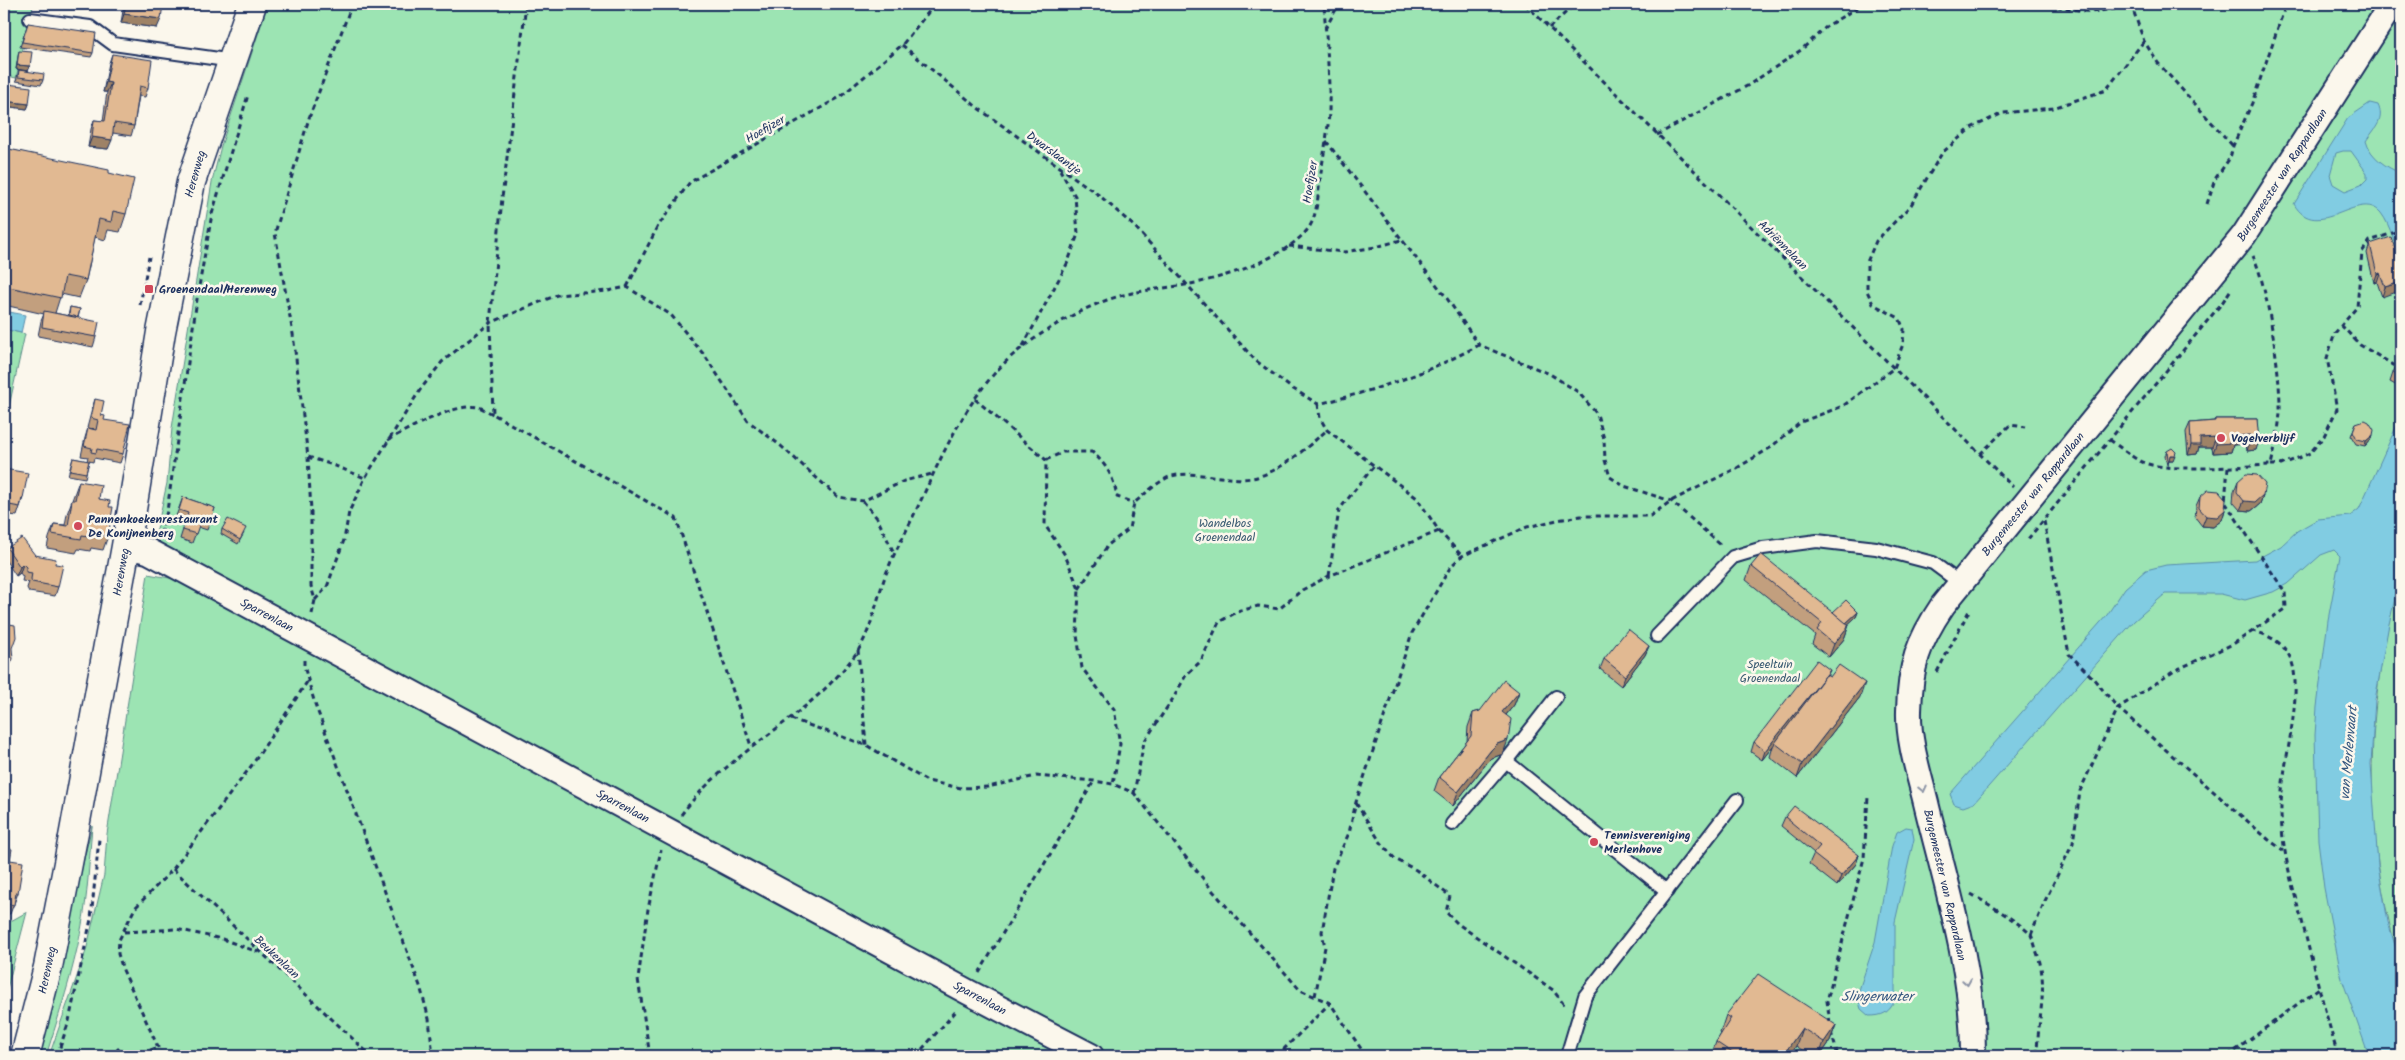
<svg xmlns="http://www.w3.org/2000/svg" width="2405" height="1060" viewBox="0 0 2405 1060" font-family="Kalam,sans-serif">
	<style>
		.green { fill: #9ce4b3; stroke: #5c8a88 }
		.water { fill: #81cce2; stroke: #588dad; fill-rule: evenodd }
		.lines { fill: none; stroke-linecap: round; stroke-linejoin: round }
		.lane-casing { stroke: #1b2f5e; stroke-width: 16 }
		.street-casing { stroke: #1b2f5e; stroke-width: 28 }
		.primary-casing { stroke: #1b2f5e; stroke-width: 31 }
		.path { stroke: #1b2f5e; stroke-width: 3; stroke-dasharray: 5 4; stroke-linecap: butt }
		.lane { stroke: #fbf7ec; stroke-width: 12 }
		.street { stroke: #fbf7ec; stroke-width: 24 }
		.primary { stroke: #fbf7ec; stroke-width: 28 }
		.wall { fill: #c29f7e; stroke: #1b2f5e }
		.shaded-wall { fill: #9e8266; stroke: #1b2f5e }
		.building { fill: #e1b992; stroke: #1b2f5e }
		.oneway { stroke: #8b93a5 }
		.poi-dot { fill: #d1495b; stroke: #fbf7ec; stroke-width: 2 }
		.labels { text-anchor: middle; stroke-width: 5; stroke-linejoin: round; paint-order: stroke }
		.street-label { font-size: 12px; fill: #1b2f5e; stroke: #fbf7ec }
		.poi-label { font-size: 12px; font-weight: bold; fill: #1b2f5e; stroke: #fbf7ec; text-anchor: start }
		.park-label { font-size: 12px; fill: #3b5c73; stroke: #fbf7ec }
		.water-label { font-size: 14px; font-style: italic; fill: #34567f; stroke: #fbf7ec }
	</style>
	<rect width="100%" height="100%" fill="#fbf7ec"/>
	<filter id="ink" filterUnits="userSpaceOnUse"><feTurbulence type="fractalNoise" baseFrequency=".02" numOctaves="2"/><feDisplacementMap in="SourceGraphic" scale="10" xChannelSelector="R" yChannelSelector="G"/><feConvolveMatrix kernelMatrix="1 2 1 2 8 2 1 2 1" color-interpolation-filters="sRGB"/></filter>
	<g filter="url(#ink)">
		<g class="green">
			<polygon points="11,4 33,6 16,78 4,75 4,21"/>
			<polygon points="268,4 2401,4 2401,449 2328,716 2389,1056 49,1056 86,951 104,875 107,834 148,574 175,579 180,560 155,538 167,483 172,428 212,182 221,146"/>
			<polygon points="4,329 25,334 4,429"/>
			<path d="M2401 573V965C2368 860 2364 751 2385 643 2389 620 2394 596 2401 573Z"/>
			<path d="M92 826C89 861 88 896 81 930 73 972 59 1015 46 1056H31L66 933Z"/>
			<polygon points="27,912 4,1000 4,936 9,922"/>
		</g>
		<g class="water">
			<polygon points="1753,4 1792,4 1781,9"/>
			<path d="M2370 103 2378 105C2385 120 2375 128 2366 141 2370 157 2387 168 2401 173V263C2396 248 2391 226 2381 213 2359 187 2317 244 2294 204L2348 118ZM2343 151H2351L2367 173V179L2361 185 2345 191 2333 184 2330 175 2336 153Z"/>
			<polygon points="4,311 25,315 21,333 4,329"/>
			<polygon points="2401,416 2401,573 2389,624 2375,700 2371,764 2378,866 2388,922 2401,965 2401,1056 2369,1056 2342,979 2324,888 2318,840 2315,735 2317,707 2328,620 2340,556 2334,550 2321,555 2288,584 2273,592 2245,600 2221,594 2165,594 2134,621 1974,803 1963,807 1954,804 1950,794 2107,615 2125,588 2146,570 2166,565 2255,560 2281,546 2297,531 2318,519 2350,516 2359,509"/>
			<path d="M1906 827 1912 828 1914 839 1895 922V1000C1889 1013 1883 1016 1869 1016L1861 1009 1858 999 1860 987 1875 942 1892 846 1897 832Z"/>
		</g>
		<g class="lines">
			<defs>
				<g id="lane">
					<polyline points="30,19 90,27 113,44 233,61"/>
					<polyline points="1657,636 1733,557 1763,548 1817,541 1876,548 1933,563 1960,583"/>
					<polyline points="1506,761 1667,891"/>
					<polyline points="1452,824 1506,761 1556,697"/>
					<polyline points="1567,1056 1585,996 1737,800"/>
				</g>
				<g id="street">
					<polyline points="126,546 148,551 968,992 1091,1056"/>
					<path d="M1973 1056C1974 972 1947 889 1927 807 1920 777 1908 742 1909 711 1910 666 1918 642 1943 605L2244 235 2392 4"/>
				</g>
				<polyline id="primary" points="25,1056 48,967 74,832 126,546 161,332 191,182 252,4"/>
			</defs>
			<use href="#lane" class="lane-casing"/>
			<use href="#street" class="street-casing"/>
			<use href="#primary" class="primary-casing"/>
			<g class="path">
				<polyline points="526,4 502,198 490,323 493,414 676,518 751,746"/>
				<path d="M1525 4C1688 164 1851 325 2013 487"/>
				<polyline points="2039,4 2091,12 2130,7"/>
				<polyline points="2131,4 2144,41 2158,63 2233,146"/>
				<polyline points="1549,28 1575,4"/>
				<polyline points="1325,29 1339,4"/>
				<path d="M902 45 978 108 1100 196 1135 227 1255 360 1290 387 1318 404C1374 391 1428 373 1479 345"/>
				<polyline points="1657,135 1747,86 1801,50 1827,26 1863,4"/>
				<polyline points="1326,141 1446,297 1479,345 1550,374 1578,392 1597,414 1604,439 1605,460 1610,477 1624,486 1671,501 1722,546"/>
				<polyline points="2207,204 2215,179 2230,158 2233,146 2252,103 2286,4"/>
				<polyline points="1289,246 1344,252 1376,247 1401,240"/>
				<polyline points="627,287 658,226 690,182 840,97 902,45 935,4"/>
				<polyline points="140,305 149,257"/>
				<polyline points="2341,325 2360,345 2397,367"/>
				<polyline points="1023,346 1068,262 1078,234 1075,196 1060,170"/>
				<polyline points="975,399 1046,460 1045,525 1065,555 1079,589 1077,635 1082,668 1114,709 1120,744 1113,784"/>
				<polyline points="1318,404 1320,418 1327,430 1417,498 1439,531 1462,556"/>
				<path d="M388 440C408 429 455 403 478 407 483 408 488 412 493 414"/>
				<path d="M2110 440C2120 447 2131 457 2142 462 2166 473 2242 466 2271 465 2275 447 2279 430 2280 412 2281 377 2268 286 2253 256"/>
				<polyline points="1980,454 2010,425 2025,427"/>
				<polyline points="308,457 333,465 365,478"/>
				<path d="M1046 460 1063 452H1092C1107 465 1114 478 1117 497L1134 503"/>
				<polyline points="2271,465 2281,465 2310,453 2324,436 2337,409 2327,358 2335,333 2357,307 2362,252 2370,241 2401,230"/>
				<path d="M2228 467 2225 502 2285 592 2286 608 2253 631C2272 636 2288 645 2293 666 2302 706 2280 769 2281 813 2282 850 2292 885 2302 921 2313 966 2325 1011 2338 1056"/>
				<polyline points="863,501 877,518 894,553"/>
				<polyline points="2044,521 2069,654 2092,677 2118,708 2269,840 2283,850"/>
				<polyline points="161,534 167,511 198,292 212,214 248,95"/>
				<polyline points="2028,539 2222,303 2232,288"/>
				<polyline points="1329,576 1339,510 1374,466"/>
				<path d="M1079 589 1108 545 1129 529 1134 503C1144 495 1154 485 1165 479 1187 466 1232 484 1257 477 1284 469 1306 448 1327 430"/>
				<polyline points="315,600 327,587 344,540 349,512 365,478 420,390 442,362 490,323 557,295 608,291 627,287 671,315 705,356 748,421 781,446 838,497 863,501 904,481 932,474"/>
				<polyline points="312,614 315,600 311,586 311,511 308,457 293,334 275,233 309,118 352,4"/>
				<polyline points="858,650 866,745"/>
				<polyline points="304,660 304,666 315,704 420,986 429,1019 433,1056"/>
				<polyline points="1937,672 1970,609"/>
				<polyline points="791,719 866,745 927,781 961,788 988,787 1036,776 1094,781 1113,784 1134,793 1213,891 1300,990 1330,1003 1366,1056"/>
				<polyline points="1134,793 1144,742 1174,697 1186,675 1201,661 1219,622 1237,612 1258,606 1279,609 1302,590 1329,576 1439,531"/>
				<polyline points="1356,803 1379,840 1395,859 1416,870 1450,896 1446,912 1458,924 1553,990 1565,1006"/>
				<path d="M681 815C730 748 814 717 859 649 874 624 877 595 888 569 894 553 903 538 910 523 940 462 967 389 1023 347 1048 328 1077 311 1107 300 1132 291 1159 289 1185 285 1222 279 1284 259 1308 229 1317 217 1318 195 1320 180 1323 157 1328 134 1329 112 1330 76 1326 40 1324 4"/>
				<polyline points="173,869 371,1056"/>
				<path d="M1971 894C1985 902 2021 923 2031 935 2033 939 2035 945 2036 950 2050 985 2037 1020 2037 1056"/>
				<polyline points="124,932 176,929 222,939 258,952"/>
				<polyline points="2031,935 2044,903 2073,843 2080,791 2118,708 2176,670 2233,644 2253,631"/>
				<polyline points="979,973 1094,781"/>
				<polyline points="1315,996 1325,947 1322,932 1333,868 1349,833 1356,802 1412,633 1451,566 1462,556 1527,527 1557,520 1581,516 1650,516 1671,501 1737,468 1770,448 1801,422 1843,406 1894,368 1903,344 1904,329 1899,318 1873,304 1867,291 1867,262 1876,241 1911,205 1942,153 1971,128 2003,113 2053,108 2106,90 2144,41"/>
				<polyline points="1830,1023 1827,1001 1864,858 1868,797"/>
				<polyline points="1831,1032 1838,1056"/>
				<polyline points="117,1048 124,1056"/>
				<polyline points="57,1056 69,1021 91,919 99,839"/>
				<polyline points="133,1056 159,1047"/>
				<polyline points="162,1056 123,970 118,954 119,940 135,908 173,869 252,765 307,682"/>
				<polyline points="650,1056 638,979 648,909 661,850"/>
				<polyline points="916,1056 957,1010"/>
				<polyline points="1277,1056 1330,1003"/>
				<polyline points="2228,1056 2319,988"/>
			</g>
			<use href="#lane" class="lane"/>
			<use href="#street" class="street"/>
			<use href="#primary" class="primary"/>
		</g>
		<g class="wall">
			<polygon points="124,4 163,4 157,28 121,23"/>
			<polygon points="28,23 93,53 91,57 20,47"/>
			<polygon points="19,51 30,66 28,71 16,69 18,56"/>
			<polygon points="112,54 148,88 145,97 139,96 134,126 131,136 113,133 108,149 88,147 91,129 94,120 103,121 107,92 103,92 109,63"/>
			<polygon points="19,70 43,80 41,85 16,81"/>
			<polygon points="7,84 29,104 27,109 4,106 4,98 5,89"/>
			<polygon points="4,148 109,173 126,214 120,232 108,230 105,240 95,237 86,280 79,298 61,294 55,313 68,316 70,307 80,309 78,318 96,337 93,347 38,336 41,321 44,314 4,305"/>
			<polygon points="2370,244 2401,267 2382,297 2377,282 2374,283 2367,253"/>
			<polygon points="2401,357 2401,388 2390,382 2393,373"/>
			<polygon points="95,399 101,415 123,454 120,463 94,458 93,462 89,461 85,478 68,475 73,458 87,461 88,457 81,456 85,438 88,428 94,429 87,428 92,409"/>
			<polygon points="2215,419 2257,419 2256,450 2247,451 2246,444 2233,445 2231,452 2213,453 2212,447 2199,447 2197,454 2188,455 2186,432 2190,423 2214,421"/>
			<polygon points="2356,423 2373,435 2371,439 2365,446 2356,444 2351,436"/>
			<polygon points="2167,451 2173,460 2169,460 2168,465 2167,465 2165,456"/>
			<polygon points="4,469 23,498 17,516 4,514"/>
			<polygon points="79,481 109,507 108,536 103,550 91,548 90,551 78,549 76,553 47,548 49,538 54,524 65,525 67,514"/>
			<polygon points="2238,481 2263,495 2260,504 2251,511 2240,510 2233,502 2234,491"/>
			<polygon points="183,497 215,508 207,530 198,527 192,543 180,539 185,523 175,519"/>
			<polygon points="2200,497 2225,510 2222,520 2213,527 2202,526 2195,517 2196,506"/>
			<polygon points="222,529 244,533 238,544 221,534"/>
			<polygon points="7,548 35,555 55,564 58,587 55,596 29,592 27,588 29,582 22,581 23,577 20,573 16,576 4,558"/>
			<polygon points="1751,566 1833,612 1858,612 1856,617 1848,624 1849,625 1844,639 1829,657 1812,644 1815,635 1746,580"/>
			<polygon points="1649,646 1645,655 1621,686 1600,669 1604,659"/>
			<polygon points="1828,676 1860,697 1797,778 1770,757 1773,746 1762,760 1751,752 1754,742"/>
			<polygon points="1519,692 1514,705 1506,715 1503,754 1492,758 1486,764 1453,806 1434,791 1439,777 1467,741 1468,727 1473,713 1480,711"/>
			<polygon points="1785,817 1859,855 1856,864 1837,886 1809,864 1814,853 1781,826"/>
			<polygon points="4,848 10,860 18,893 10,914 4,913"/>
			<polygon points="1726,1015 1836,1025 1829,1043 1820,1056 1811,1056 1796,1046 1789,1056 1711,1056 1716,1042 1721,1034 1720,1033"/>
		</g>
		<g class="shaded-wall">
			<polygon points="124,14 161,19 157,28 121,23"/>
			<polygon points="17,65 30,66 28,71 16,69"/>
			<polygon points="106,82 111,83 107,92 103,92"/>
			<polygon points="4,101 29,104 27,109 4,106"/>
			<polygon points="92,137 112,140 108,149 88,147"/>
			<polygon points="2380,273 2377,282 2374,283 2377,274"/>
			<polygon points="2401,282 2401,290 2382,297 2385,287"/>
			<polygon points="2250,435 2246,444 2233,445 2231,452 2213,453 2216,444 2233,436"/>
			<polygon points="2373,435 2371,439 2365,446 2366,441"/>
			<polygon points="2216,437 2212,447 2199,447 2197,454 2188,455 2191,445 2200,438"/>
			<polygon points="2250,441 2259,441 2256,450 2247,451"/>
			<polygon points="2170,455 2175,455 2173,460 2168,460"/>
			<polygon points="2263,495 2260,504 2251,511 2240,510 2244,501"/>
			<polygon points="2225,510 2222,520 2213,527 2202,526 2206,516"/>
			<polygon points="23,564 20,573 16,576 20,567"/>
			<polygon points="1858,612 1856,617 1843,629 1845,624"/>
			<polygon points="1849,625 1844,639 1829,657 1834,644"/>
			<polygon points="1649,646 1645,655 1621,686 1625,676"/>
			<polygon points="1830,670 1826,679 1775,743 1773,746 1762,760 1765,751"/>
			<polygon points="1865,683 1860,697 1797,778 1802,764"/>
			<polygon points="1519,692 1514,705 1497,726 1502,712"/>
			<polygon points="1508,740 1503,754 1492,758 1486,764 1453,806 1458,792 1491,750 1497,744"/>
			<polygon points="1859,855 1856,864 1837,886 1841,876"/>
			<polygon points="1836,1025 1829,1043 1820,1056 1819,1056 1824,1042"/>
			<polygon points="1802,1028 1796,1046 1789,1056 1784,1054"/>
		</g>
		<g class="building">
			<polygon points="126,4 163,4 161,19 124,14"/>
			<polygon points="28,23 96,33 93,53 22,42"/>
			<polygon points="19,51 32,52 30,66 17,65"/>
			<polygon points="112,54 152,60 148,88 140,86 134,126 114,123 112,140 92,137 94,120 105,121 111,83 106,82"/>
			<polygon points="19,70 44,74 43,80 18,77"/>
			<polygon points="7,84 31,87 29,104 4,101"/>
			<polygon points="4,148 109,170 109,173 134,179 126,214 113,211 111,222 99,219 86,280 65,276 61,298 4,286"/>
			<polygon points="2391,237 2401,267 2401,282 2385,287 2380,273 2377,274 2370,244"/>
			<polygon points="70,307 80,309 78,317 69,315"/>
			<polygon points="44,311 99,322 96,337 42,327"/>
			<polygon points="2401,357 2401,377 2393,373"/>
			<polygon points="95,399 104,401 101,415 105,416 104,420 130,424 123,454 97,449 96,453 91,452 92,448 84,446 88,428 96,430 98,420 91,418"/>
			<polygon points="2215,419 2257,419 2259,441 2250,441 2250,435 2233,436 2234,443 2216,444 2216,437 2200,438 2200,445 2191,445 2190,423 2215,421"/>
			<polygon points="2365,420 2369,422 2374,430 2373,435 2366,441 2357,439 2353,431 2356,423"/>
			<polygon points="2172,448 2176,452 2175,455 2170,455 2169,460 2168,460 2167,451"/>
			<polygon points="73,458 89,461 86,473 70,470"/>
			<polygon points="4,469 28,473 23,498 22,498 20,507 4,504"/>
			<polygon points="2246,474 2257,475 2265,484 2263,495 2255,502 2244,501 2237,492 2238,481"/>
			<polygon points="79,481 101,485 99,499 110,501 109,507 113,507 108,536 95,534 95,537 82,535 81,539 52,534 54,524 68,526 72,500 75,500"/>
			<polygon points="2208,490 2219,491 2226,499 2225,510 2217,517 2206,516 2199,508 2200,497"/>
			<polygon points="183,497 215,508 211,521 202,517 196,534 183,530 188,513 179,510"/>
			<polygon points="228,519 246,528 240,540 222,529"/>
			<polygon points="22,538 35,555 56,559 55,564 63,565 58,587 32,582 31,579 32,573 26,572 26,567 23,564 20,567 7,548"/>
			<polygon points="1761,554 1849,625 1834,644 1817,630 1822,623 1751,566"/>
			<polygon points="1846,600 1858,612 1846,623 1833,612"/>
			<polygon points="4,623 15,625 16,637 12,648 13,659 8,669 9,680 4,690 5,702 4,705"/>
			<polygon points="1628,629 1649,646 1625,676 1604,659"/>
			<polygon points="1817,660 1830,670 1765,751 1754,742"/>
			<polygon points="1839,665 1865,683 1802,764 1775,743 1826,675 1830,677"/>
			<polygon points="1504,680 1519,692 1502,712 1511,719 1508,740 1497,744 1491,750 1458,792 1439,777 1471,736 1473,713 1480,711"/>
			<polygon points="1794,806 1859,855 1841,876 1813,854 1820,846 1785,817"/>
			<polygon points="4,848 12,849 10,860 23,862 18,893 16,893 14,905 4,903"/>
			<polygon points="1758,974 1836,1025 1824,1042 1802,1028 1784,1054 1788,1056 1737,1056 1716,1042 1731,1018 1726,1015"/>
		</g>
		<defs><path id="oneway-chevron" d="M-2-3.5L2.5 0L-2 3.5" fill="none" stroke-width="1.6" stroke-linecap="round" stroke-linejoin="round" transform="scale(1.25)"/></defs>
		<g class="oneway">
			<use href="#oneway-chevron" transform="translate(1923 789) rotate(77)"/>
			<use href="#oneway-chevron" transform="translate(1967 982) rotate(81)"/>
		</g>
	</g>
	<g class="poi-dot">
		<rect x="144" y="284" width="10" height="10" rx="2.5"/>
		<circle cx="2221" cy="438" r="5"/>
		<circle cx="78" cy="526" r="5"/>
		<circle cx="1594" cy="842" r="5"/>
	</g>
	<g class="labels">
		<g class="street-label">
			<text transform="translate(765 129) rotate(-30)" y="4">Hoefijzer</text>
			<text transform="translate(1054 153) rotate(36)" y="4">Dwarslaantje</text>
			<text transform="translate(195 174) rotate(-74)" y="4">Herenweg</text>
			<text transform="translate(2282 175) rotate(-57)" y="4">Burgemeester van Rappardlaan</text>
			<text transform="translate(1310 182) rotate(-81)" y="4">Hoefijzer</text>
			<text transform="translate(1783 245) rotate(45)" y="4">Adriënnelaan</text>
			<text transform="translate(2033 494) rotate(-51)" y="4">Burgemeester van Rappardlaan</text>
			<text transform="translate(121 572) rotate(-80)" y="4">Herenweg</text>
			<text transform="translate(267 615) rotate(28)" y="4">Sparrenlaan</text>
			<text transform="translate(623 806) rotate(28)" y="4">Sparrenlaan</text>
			<text transform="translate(1945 885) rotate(77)" y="4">Burgemeester van Rappardlaan</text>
			<text transform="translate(277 957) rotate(43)" y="4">Beukenlaan</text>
			<text transform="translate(47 970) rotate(-78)" y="4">Herenweg</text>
			<text transform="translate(980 998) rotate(28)" y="4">Sparrenlaan</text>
		</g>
		<g class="poi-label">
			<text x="159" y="293">Groenendaal/Herenweg</text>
			<text x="2231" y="442">Vogelverblijf</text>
			<text x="88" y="523">Pannenkoekenrestaurant<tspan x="88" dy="14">De Konijnenberg</tspan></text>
			<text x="1604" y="839">Tennisvereniging<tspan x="1604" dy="14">Merlenhove</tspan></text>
		</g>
		<g class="park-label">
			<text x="1225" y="527">Wandelbos<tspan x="1225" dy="14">Groenendaal</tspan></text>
			<text x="1770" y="668">Speeltuin<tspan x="1770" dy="14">Groenendaal</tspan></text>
		</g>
		<g class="water-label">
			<text transform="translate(2348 753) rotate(-85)" y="5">van Merlenvaart</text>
			<text x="1877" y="1001">Slingerwater</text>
		</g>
	</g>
	<rect width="2405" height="1060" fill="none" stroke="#fbf7ec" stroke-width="20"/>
	<rect x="10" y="10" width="2385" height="1040" fill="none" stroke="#1b2f5e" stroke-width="2" filter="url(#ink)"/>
</svg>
